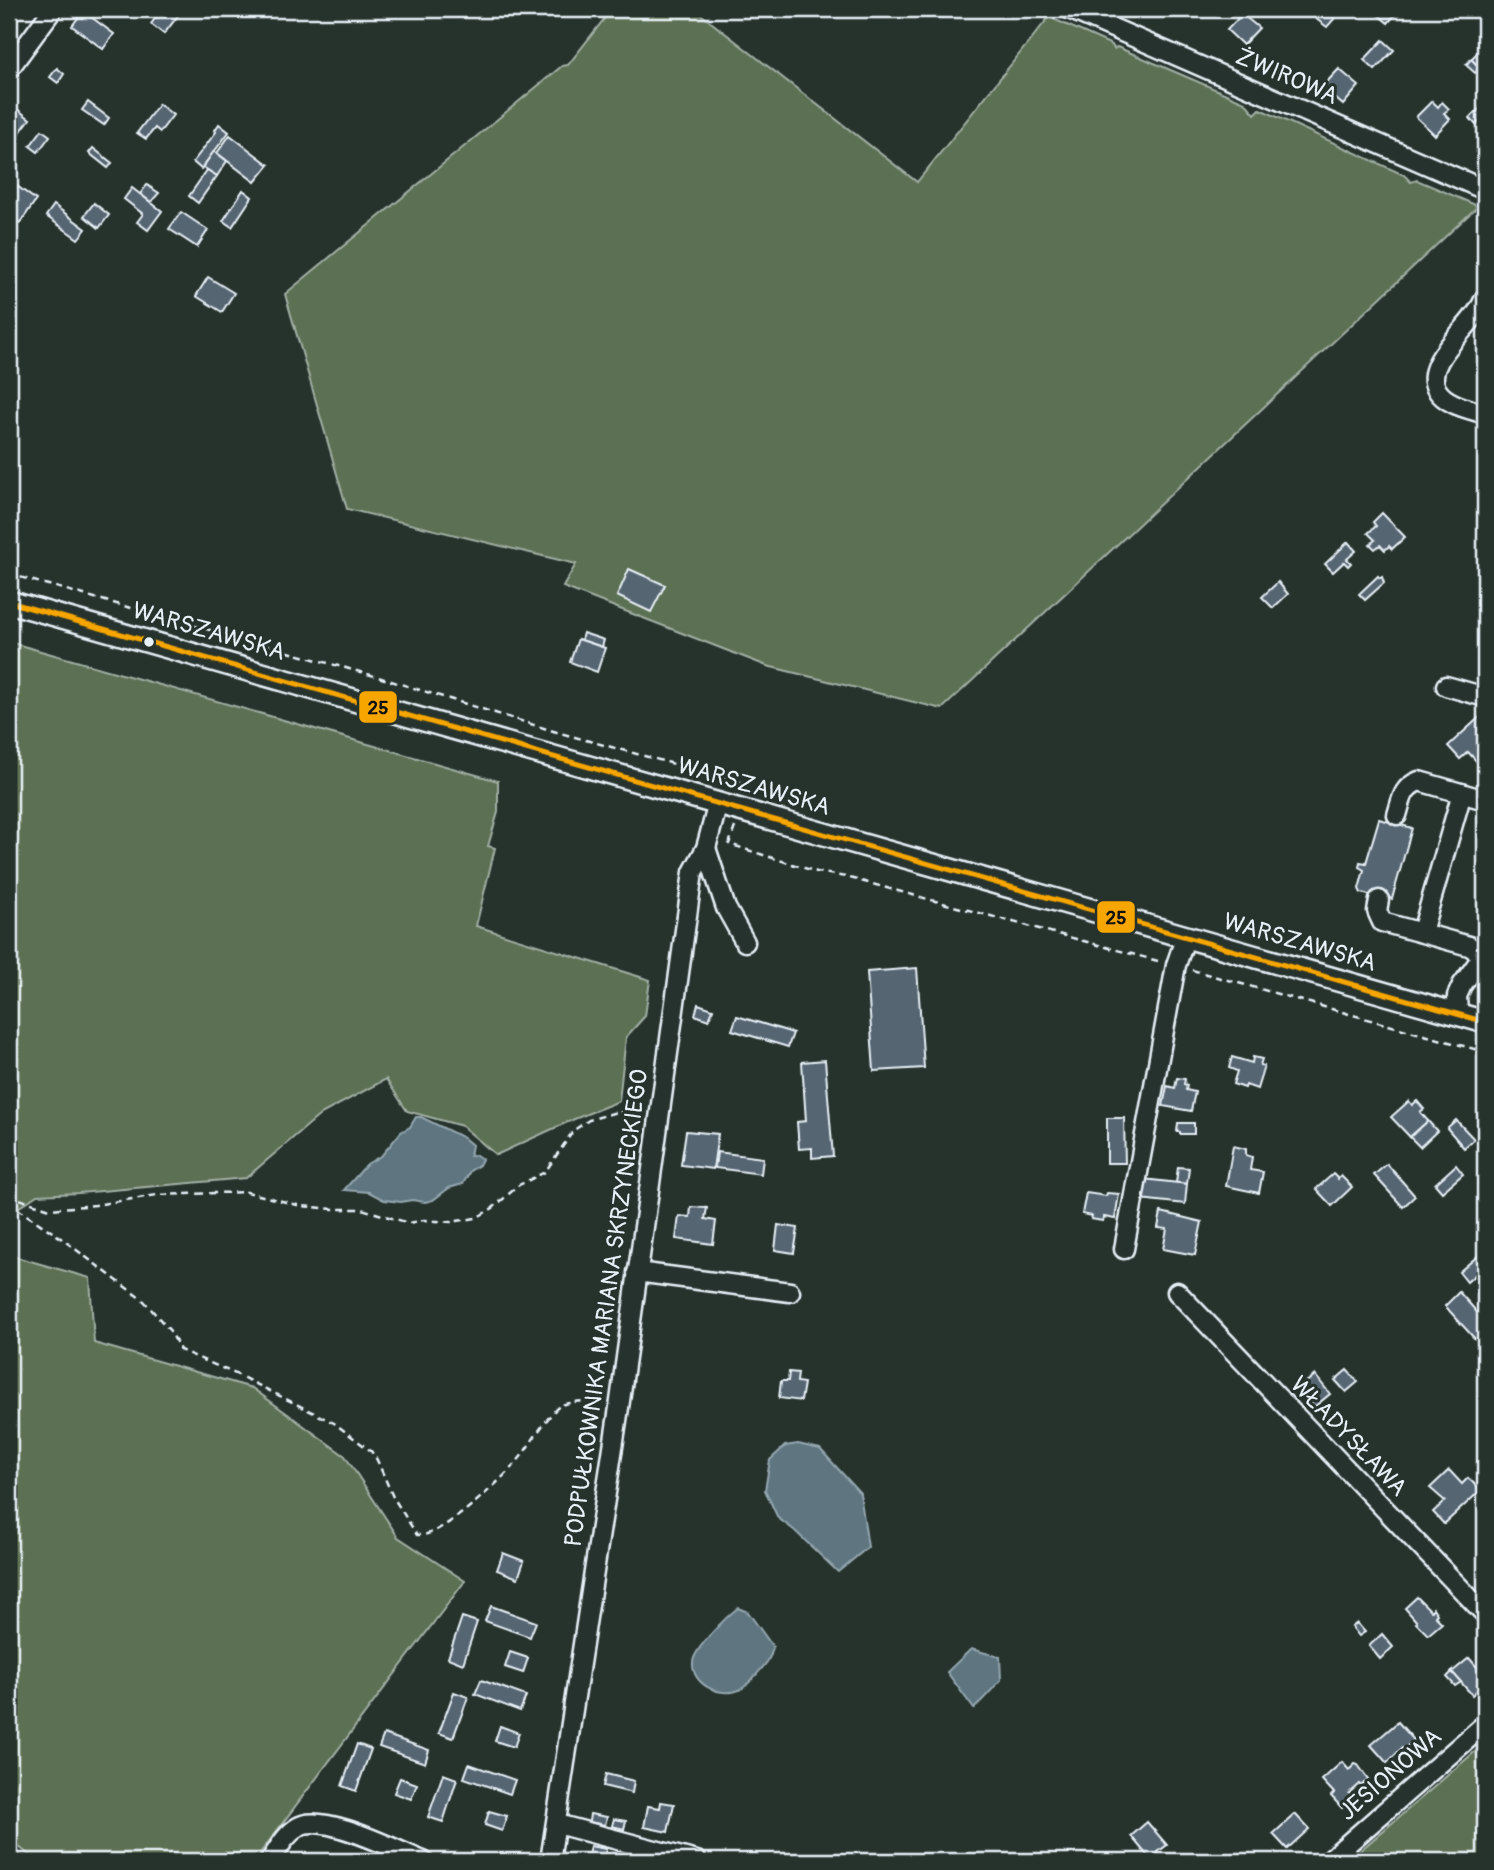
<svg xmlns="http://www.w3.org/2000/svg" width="1494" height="1870" viewBox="0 0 1494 1870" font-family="Pangolin,sans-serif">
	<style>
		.green { fill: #5c7053; stroke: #a2b0a6; stroke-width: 2 }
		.water { fill: #5e7680; stroke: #95a7b0; stroke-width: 2 }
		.building { fill: #576572; stroke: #e8f1f8; stroke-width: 2 }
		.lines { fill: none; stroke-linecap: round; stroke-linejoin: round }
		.minor-casing { stroke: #e8f1f8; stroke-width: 23 }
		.major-casing { stroke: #e8f1f8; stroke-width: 26 }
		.path { stroke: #e8f1f8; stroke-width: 2.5; stroke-dasharray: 7 5; stroke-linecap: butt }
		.minor { stroke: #26332d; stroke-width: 18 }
		.major { stroke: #26332d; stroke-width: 21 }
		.bus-1-casing { stroke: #26332d; stroke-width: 10 }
		.bus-1 { stroke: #f7a600; stroke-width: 5 }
		.bus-dot { fill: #e8f1f8; stroke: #26332d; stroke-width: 2.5 }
		.labels { text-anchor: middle; stroke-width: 6; stroke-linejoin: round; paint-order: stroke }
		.street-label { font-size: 24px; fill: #e8f1f8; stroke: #26332d }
		.line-badge { stroke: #26332d; stroke-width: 2.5 }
		.pale-badge-label { font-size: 19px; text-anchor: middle; font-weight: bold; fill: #111 }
	</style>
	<rect width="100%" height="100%" fill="#26332d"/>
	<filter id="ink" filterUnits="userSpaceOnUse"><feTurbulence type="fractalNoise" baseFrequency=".0143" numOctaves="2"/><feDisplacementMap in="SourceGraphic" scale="14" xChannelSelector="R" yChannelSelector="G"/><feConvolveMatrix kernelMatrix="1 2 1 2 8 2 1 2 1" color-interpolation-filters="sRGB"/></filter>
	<g filter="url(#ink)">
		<g class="green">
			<polygon points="612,9 694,9 917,182 1049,17 1112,45 1114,49 1117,47 1245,102 1255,114 1260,109 1404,175 1411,182 1417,180 1478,206 942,709 767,666 563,587 576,564 347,509 285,294 562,66 568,65"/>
			<polygon points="9,642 498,781 498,812 488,846 495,848 476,926 650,980 645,1016 626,1037 619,1101 572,1120 496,1155 462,1126 407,1111 386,1079 321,1114 246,1178 79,1193 37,1195 9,1214"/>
			<polygon points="9,1255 90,1278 94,1343 252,1388 345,1456 398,1537 465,1581 254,1861 37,1861 9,1839"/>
			<polygon points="1485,1743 1485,1861 1348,1861"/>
		</g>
		<g class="water">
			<polygon points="416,1117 421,1117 464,1138 472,1145 470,1156 476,1155 482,1159 479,1165 470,1171 463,1184 449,1188 433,1200 425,1202 412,1200 401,1202 384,1200 369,1192 344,1190 367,1164 382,1155 401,1132 410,1127"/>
			<polygon points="798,1444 820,1449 860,1493 868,1547 838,1572 794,1530 778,1518 765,1490 770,1460 785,1446"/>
			<path d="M738 1608 748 1612 773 1647C771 1659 765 1665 757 1674 752 1679 747 1686 741 1689 722 1699 691 1685 693 1662 694 1649 727 1616 738 1608Z"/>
			<polygon points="971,1649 1000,1657 1001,1680 974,1709 947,1672"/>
		</g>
		<g class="building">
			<polygon points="162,9 183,9 164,34 151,24"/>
			<polygon points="1323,9 1343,9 1327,27 1315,18"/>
			<polygon points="1371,9 1400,9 1388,23"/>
			<polygon points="83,11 114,34 103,49 72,26"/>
			<polygon points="1242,14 1259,28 1243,45 1227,30"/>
			<polygon points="1383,40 1394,50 1375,70 1364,60"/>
			<polygon points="1482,48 1485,50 1485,72 1471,59"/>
			<polygon points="1471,59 1480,68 1475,73 1466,65"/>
			<polygon points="57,68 64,74 58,83 50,77"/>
			<polygon points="1339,69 1359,86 1343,105 1322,87"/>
			<polygon points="1432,101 1438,107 1442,102 1449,109 1444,113 1450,119 1435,135 1416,117"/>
			<polygon points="88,102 109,118 104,125 82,110"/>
			<polygon points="1485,103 1485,116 1476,125 1470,118"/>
			<polygon points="159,104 173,115 160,132 155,128 146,139 137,133"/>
			<polygon points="17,109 30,119 15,139 9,134 9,115 11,117"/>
			<polygon points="219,124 229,132 201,169 193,162 216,132 215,130"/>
			<polygon points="42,130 50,136 38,152 30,146"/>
			<polygon points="230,135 269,165 255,182 217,153"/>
			<polygon points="93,148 112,163 108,168 89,153"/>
			<polygon points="214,151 227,161 217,176 203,167"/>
			<polygon points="207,170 217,176 198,203 189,196"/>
			<polygon points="147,185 159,193 151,202 140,194"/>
			<polygon points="17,186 36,200 20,223 9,215 9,195 10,196"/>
			<polygon points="132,188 162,211 148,230 137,222 143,214 124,199"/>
			<polygon points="243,190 252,197 232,227 223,221"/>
			<polygon points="94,203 109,215 99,228 84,216"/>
			<polygon points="54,205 86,229 78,239 46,216"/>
			<polygon points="181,212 208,230 197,247 169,229"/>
			<polygon points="208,277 234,293 222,312 196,296"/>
			<polygon points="1382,513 1405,537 1392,549 1389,546 1385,550 1380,545 1375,549 1370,544 1375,540 1368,533 1376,526 1373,522"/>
			<polygon points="1348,542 1356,551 1347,559 1351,563 1348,566 1344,562 1333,572 1325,564"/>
			<polygon points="629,569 665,585 651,612 617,596"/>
			<polygon points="1378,576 1380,578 1382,577 1384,583 1365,600 1359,594"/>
			<polygon points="1278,582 1288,594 1273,608 1262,597"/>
			<polygon points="583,633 604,640 602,647 581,640"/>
			<polygon points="578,639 605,648 597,672 570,662"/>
			<polygon points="1483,714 1485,716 1485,736 1484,737 1485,739 1485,774 1478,767 1480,765 1468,752 1460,759 1448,746"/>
			<polygon points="1379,819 1412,828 1392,899 1376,894 1372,896 1361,893 1359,889 1364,870 1359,867 1360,862 1366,863"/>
			<polygon points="917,968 924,1068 874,1071 867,972"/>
			<polygon points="698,1004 713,1009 709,1020 695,1015"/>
			<polygon points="737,1016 793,1033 788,1047 732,1030"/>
			<polygon points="1232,1057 1252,1063 1253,1057 1262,1059 1260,1065 1264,1066 1257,1089 1246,1085 1245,1088 1233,1084 1237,1071 1229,1068"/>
			<polygon points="825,1060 833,1156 812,1158 812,1148 799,1149 797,1122 806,1121 802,1062"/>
			<polygon points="1177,1078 1185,1079 1184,1084 1187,1085 1186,1090 1195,1092 1191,1111 1163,1106 1167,1086 1175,1088"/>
			<polygon points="1409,1101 1412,1105 1417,1101 1424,1109 1420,1112 1428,1121 1410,1137 1391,1117"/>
			<polygon points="1107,1118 1124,1118 1125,1163 1107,1163"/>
			<polygon points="1456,1120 1474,1139 1464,1148 1447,1128"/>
			<polygon points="1428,1121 1437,1131 1420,1147 1410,1137"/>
			<polygon points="1178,1123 1194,1123 1194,1134 1180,1134 1180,1132 1177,1132"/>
			<polygon points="686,1131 718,1134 713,1169 681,1165"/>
			<polygon points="1233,1146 1246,1149 1246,1155 1252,1157 1250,1170 1263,1172 1259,1193 1226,1186"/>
			<polygon points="717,1152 763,1158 761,1174 715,1168"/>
			<polygon points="1387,1164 1415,1196 1403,1207 1374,1175"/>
			<polygon points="1456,1165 1463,1174 1442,1192 1435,1184"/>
			<polygon points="1178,1167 1189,1168 1187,1184 1176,1183"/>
			<polygon points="1333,1174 1338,1179 1341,1176 1352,1187 1332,1206 1316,1189"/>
			<polygon points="1143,1179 1187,1184 1185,1204 1140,1199"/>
			<polygon points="1086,1193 1106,1196 1107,1193 1119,1194 1115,1219 1104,1217 1103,1221 1091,1219 1092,1216 1082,1214"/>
			<polygon points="691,1207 707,1208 705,1219 716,1221 713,1244 676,1239 679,1216 690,1217"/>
			<polygon points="1161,1212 1202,1222 1195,1255 1163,1249 1167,1229 1158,1228"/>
			<polygon points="778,1225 798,1228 794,1253 775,1250"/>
			<polygon points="1479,1255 1485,1262 1485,1266 1467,1282 1459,1272"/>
			<polygon points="1459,1292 1485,1321 1485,1329 1475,1339 1445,1306"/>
			<polygon points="1347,1370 1358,1382 1346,1392 1335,1380"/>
			<polygon points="789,1372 798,1373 797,1382 804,1383 801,1401 779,1398 781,1381 788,1381"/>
			<polygon points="1315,1375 1330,1394 1314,1407 1299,1388"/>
			<polygon points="1449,1470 1462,1484 1468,1478 1481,1490 1444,1524 1433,1512 1445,1501 1430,1488"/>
			<polygon points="503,1553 524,1561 518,1578 497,1570"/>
			<polygon points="1417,1597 1431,1611 1433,1608 1437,1614 1435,1616 1442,1623 1428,1635 1416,1623 1417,1622 1405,1608"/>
			<polygon points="491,1606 536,1622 530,1637 485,1621"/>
			<polygon points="462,1617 477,1622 463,1664 448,1658"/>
			<polygon points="1357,1623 1365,1632 1359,1636 1352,1627"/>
			<polygon points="1382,1634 1393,1647 1380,1659 1369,1646"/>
			<polygon points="510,1652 528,1658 523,1673 505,1667"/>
			<polygon points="1469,1658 1485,1676 1485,1683 1472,1695 1452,1672"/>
			<polygon points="1452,1672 1461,1682 1455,1686 1447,1677"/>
			<polygon points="481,1680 526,1696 520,1711 475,1694"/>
			<polygon points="454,1692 468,1697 453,1738 439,1733"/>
			<polygon points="1398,1722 1414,1740 1404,1749 1402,1748 1387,1763 1371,1745"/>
			<polygon points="500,1726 519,1733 514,1747 495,1741"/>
			<polygon points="384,1734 429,1750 425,1763 379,1747"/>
			<polygon points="357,1744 371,1749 356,1791 342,1786"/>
			<polygon points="1342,1762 1349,1770 1355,1764 1358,1765 1368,1779 1361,1786 1359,1784 1349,1793 1354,1798 1342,1808 1331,1796 1334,1793 1322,1780"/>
			<polygon points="469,1764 515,1780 510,1794 464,1778"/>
			<polygon points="443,1774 457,1779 443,1822 428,1817"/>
			<polygon points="606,1774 634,1781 632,1793 603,1786"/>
			<polygon points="400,1778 417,1784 411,1799 394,1793"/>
			<polygon points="661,1802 674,1804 668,1832 644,1827 648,1806 660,1808"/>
			<polygon points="489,1811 507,1816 502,1831 485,1825"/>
			<polygon points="590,1814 607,1817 605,1825 589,1822"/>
			<polygon points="1295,1814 1309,1829 1287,1849 1273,1834"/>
			<polygon points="614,1819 626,1821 624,1829 612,1826"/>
			<polygon points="1147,1822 1167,1845 1158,1852 1158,1855 1150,1859 1131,1836"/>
			<polygon points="590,1846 606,1849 604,1861 587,1861"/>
		</g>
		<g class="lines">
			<defs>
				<g id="minor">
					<polyline points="1069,9 1485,190"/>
					<polyline points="9,69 53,9"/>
					<path d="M1485 298C1482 304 1479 311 1474 316 1462 334 1422 366 1437 390 1446 405 1470 409 1485 414"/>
					<polyline points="1446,686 1485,697"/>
					<path d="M1397 815C1402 799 1402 788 1419 781L1485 800"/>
					<polyline points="706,848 726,908 745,942"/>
					<polyline points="1379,900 1377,911 1382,922 1469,946 1484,955"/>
					<polyline points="1422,932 1462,793"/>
					<polyline points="1458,1014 1457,996 1462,985 1485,953"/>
					<polyline points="1124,1249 1176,965 1186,936"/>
					<polyline points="637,1272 790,1292"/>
					<polyline points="1177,1292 1485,1614"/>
					<polyline points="557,1824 697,1861"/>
					<polyline points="9,1859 11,1861"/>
					<path d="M270 1861C278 1849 285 1835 298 1827 321 1811 398 1851 423 1861"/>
					<polyline points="550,1861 620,1401 693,872 706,848 718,803"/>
					<polyline points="1328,1861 1485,1724"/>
				</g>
				<polyline id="major" points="9,602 1485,1022"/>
			</defs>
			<use href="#minor" class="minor-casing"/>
			<use href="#major" class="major-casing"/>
			<g class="path">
				<polyline points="9,574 378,677 560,733 747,784 745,793"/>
				<polyline points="735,827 729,844 817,872 846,877 1158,961"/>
				<polyline points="1192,970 1485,1052"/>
				<polyline points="9,1194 13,1197 50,1209 95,1205 157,1195 247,1192 301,1206 334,1209 362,1209 409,1223 424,1220 451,1222 476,1218 493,1208 519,1185 545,1172 574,1130 589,1120 613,1113 645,1109"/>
				<path d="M13 1197 16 1208 54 1233 144 1301 171 1332 180 1350 238 1375 334 1423 371 1451 377 1460 393 1497 417 1535C420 1535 424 1535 427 1534 453 1526 507 1476 523 1454 530 1444 551 1411 560 1406 572 1400 589 1401 603 1401"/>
			</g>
			<use href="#minor" class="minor"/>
			<use href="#major" class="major"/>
			<defs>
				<polyline id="bus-1" points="9,602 1485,1022"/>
			</defs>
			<use href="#bus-1" class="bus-1-casing"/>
			<use href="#bus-1" class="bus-1"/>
		</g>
	</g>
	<circle class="bus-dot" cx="149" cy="642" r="6"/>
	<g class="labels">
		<g class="street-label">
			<text transform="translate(1287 76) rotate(23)" y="8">ŻWIROWA</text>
			<text transform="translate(209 631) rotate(16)" y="8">WARSZAWSKA</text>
			<text transform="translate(754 786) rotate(16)" y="8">WARSZAWSKA</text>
			<text transform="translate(1300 942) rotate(16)" y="8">WARSZAWSKA</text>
			<text transform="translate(606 1308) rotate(-82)" y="8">PODPUŁKOWNIKA MARIANA SKRZYNECKIEGO</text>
			<text transform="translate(1349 1436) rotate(46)" y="8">WŁADYSŁAWA</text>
			<text transform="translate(1390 1774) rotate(-41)" y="8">JESIONOWA</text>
		</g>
	</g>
	<g class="line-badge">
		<rect x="358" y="690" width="40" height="34" rx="7" fill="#f7a600"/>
		<rect x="1096" y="900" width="40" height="34" rx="7" fill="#f7a600"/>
	</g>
	<g class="pale-badge-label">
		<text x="378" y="714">25</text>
		<text x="1116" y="924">25</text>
	</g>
	<rect width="1494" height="1870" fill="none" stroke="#26332d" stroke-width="35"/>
	<rect x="18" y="18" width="1459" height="1835" fill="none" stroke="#e8f1f8" stroke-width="2.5" filter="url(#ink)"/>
</svg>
